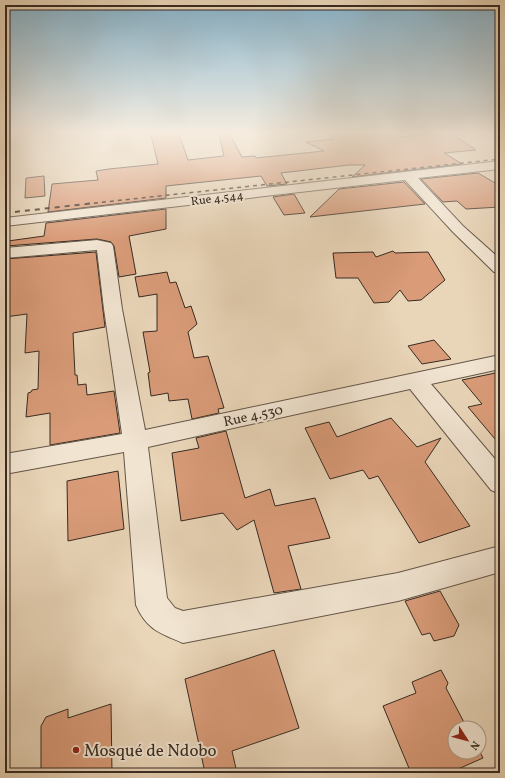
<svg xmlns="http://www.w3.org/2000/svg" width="505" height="778" viewBox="0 0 505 778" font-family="Vollkorn,serif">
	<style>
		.building { fill: #d99b78; stroke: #372b22 }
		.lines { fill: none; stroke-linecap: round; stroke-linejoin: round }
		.street-casing { stroke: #645648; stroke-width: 2 }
		.street { fill: #f1e4d1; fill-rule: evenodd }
		.rail-far1 { stroke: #372b22; stroke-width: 1.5; stroke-dasharray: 4 4; stroke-linecap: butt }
		.rail { stroke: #372b22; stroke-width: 2; stroke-dasharray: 5 5; stroke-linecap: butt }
		.poi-dot { fill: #8f2418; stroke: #f1e4d1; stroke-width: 1.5 }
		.labels { text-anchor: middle; stroke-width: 4; stroke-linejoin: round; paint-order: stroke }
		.far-street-label { font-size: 12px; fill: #372b22; stroke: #f1e4d1 }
		.street-label { font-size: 14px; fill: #372b22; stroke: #f1e4d1 }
		.near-poi-label { font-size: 17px; fill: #372b22; stroke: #f1e4d1; text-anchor: start }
	</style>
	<rect width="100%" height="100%" fill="#e9d5b8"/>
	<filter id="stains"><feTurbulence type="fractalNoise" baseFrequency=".005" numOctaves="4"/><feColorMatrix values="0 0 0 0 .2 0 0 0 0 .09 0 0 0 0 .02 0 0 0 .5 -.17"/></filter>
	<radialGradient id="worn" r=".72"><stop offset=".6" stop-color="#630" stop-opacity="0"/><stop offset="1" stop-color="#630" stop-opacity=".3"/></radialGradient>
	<g class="building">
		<polygon points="150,131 178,131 188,160 224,156 218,131 228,131 242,157 255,156 256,158 324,151 306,142 334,139 327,131 401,131 402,137 448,131 476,150 444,153 462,164 352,177 365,165 349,165 281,173 287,184 267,186 261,176 166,186 166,198 48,212 52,184 98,180 96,171 109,169 158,164"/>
		<polygon points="478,173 500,186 500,207 466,209 457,201 443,202 421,179"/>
		<polygon points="44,176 45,196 25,198 26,178"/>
		<polygon points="404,182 425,204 310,217 339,189"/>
		<polygon points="294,194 305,213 284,215 273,197"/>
		<polygon points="166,209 166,229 129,236 136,274 119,277 114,246 111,242 97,239 6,246 8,241 44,236 46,223"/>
		<polygon points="393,251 395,253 428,252 445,280 421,300 408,301 400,290 389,302 374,303 358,278 336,278 333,253 373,252 376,257"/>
		<polygon points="96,252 105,327 73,333 75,375 77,375 78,385 86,384 87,395 114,391 120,433 50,445 50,413 26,417 28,393 31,392 32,390 38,389 39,351 25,353 27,314 5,317 5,259"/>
		<polygon points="167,272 170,283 176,282 185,308 191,306 197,324 188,332 194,358 208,356 224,408 218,409 219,413 192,419 188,399 169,401 168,393 151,396 148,373 150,372 143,332 157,331 157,294 139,297 135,277"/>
		<polygon points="434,340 451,359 422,364 408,346"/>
		<polygon points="500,372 500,445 468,407 482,404 462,380"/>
		<polygon points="391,418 417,447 441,438 425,462 470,526 419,543 378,476 369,479 363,470 330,479 305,428 329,422 337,437"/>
		<polygon points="226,431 245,498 270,489 275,506 315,498 330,538 288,546 301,589 274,593 254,520 237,530 223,513 181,521 172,453 199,448 196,438"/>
		<polygon points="118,471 124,529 68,541 67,481"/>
		<polygon points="440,591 459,625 454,636 434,641 430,633 422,635 405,601"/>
		<polygon points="274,650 299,728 232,751 237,773 205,773 185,679"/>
		<polygon points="441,670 448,683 446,688 467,728 455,728 455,752 479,752 479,750 483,758 449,773 411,773 383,706 416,693 412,682"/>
		<polygon points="111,704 112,773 41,773 41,726 46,717 68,709 68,718"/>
	</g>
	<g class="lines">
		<defs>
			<g id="street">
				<polygon points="500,161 500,169 418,178 463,226 500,259 500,273 494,272 453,232 405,180 5,226 5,218"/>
				<path d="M97 240 111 243 113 246 122 309 145 430 500 355V369L431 384 500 465V494L491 490 410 389 148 447 167 598 175 608 183 611 398 573 500 546V572L398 601 183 643C160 633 147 630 136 605L124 452 5 474V454L122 434 104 309 97 250 5 258V248Z"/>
			</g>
		</defs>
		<use href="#street" class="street-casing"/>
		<use href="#street" class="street"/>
		<polyline class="rail-far1" points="86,204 500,159"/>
		<polyline class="rail" points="5,213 95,203"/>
	</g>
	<linearGradient id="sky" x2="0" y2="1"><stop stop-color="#87b6d0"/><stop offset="0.55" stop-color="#f5ecdf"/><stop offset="1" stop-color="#f5ecdf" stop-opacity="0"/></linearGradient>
	<rect width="505" height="240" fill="url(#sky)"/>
	<circle class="poi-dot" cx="76" cy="750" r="4"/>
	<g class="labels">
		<g class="far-street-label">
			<text transform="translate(217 198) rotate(-7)" y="4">Rue 4.544</text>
		</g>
		<g class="street-label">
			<text transform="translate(253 415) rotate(-12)" y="5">Rue 4.530</text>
		</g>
		<g class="near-poi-label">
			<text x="84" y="756">Mosqué de Ndobo</text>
		</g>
	</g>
	<rect width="505" height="778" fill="none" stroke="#e9d5b8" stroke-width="20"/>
	<rect x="6" y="6" width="493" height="766" fill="none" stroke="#372b22" stroke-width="2"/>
	<rect x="10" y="10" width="485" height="758" fill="none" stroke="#372b22"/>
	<g transform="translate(467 740) rotate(126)"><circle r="19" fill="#f1e4d1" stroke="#a79a8b"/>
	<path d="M0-3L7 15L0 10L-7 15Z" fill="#8f2418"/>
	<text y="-6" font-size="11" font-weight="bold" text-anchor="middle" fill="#372b22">N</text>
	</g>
	<rect width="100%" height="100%" filter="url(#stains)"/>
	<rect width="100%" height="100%" fill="url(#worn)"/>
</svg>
